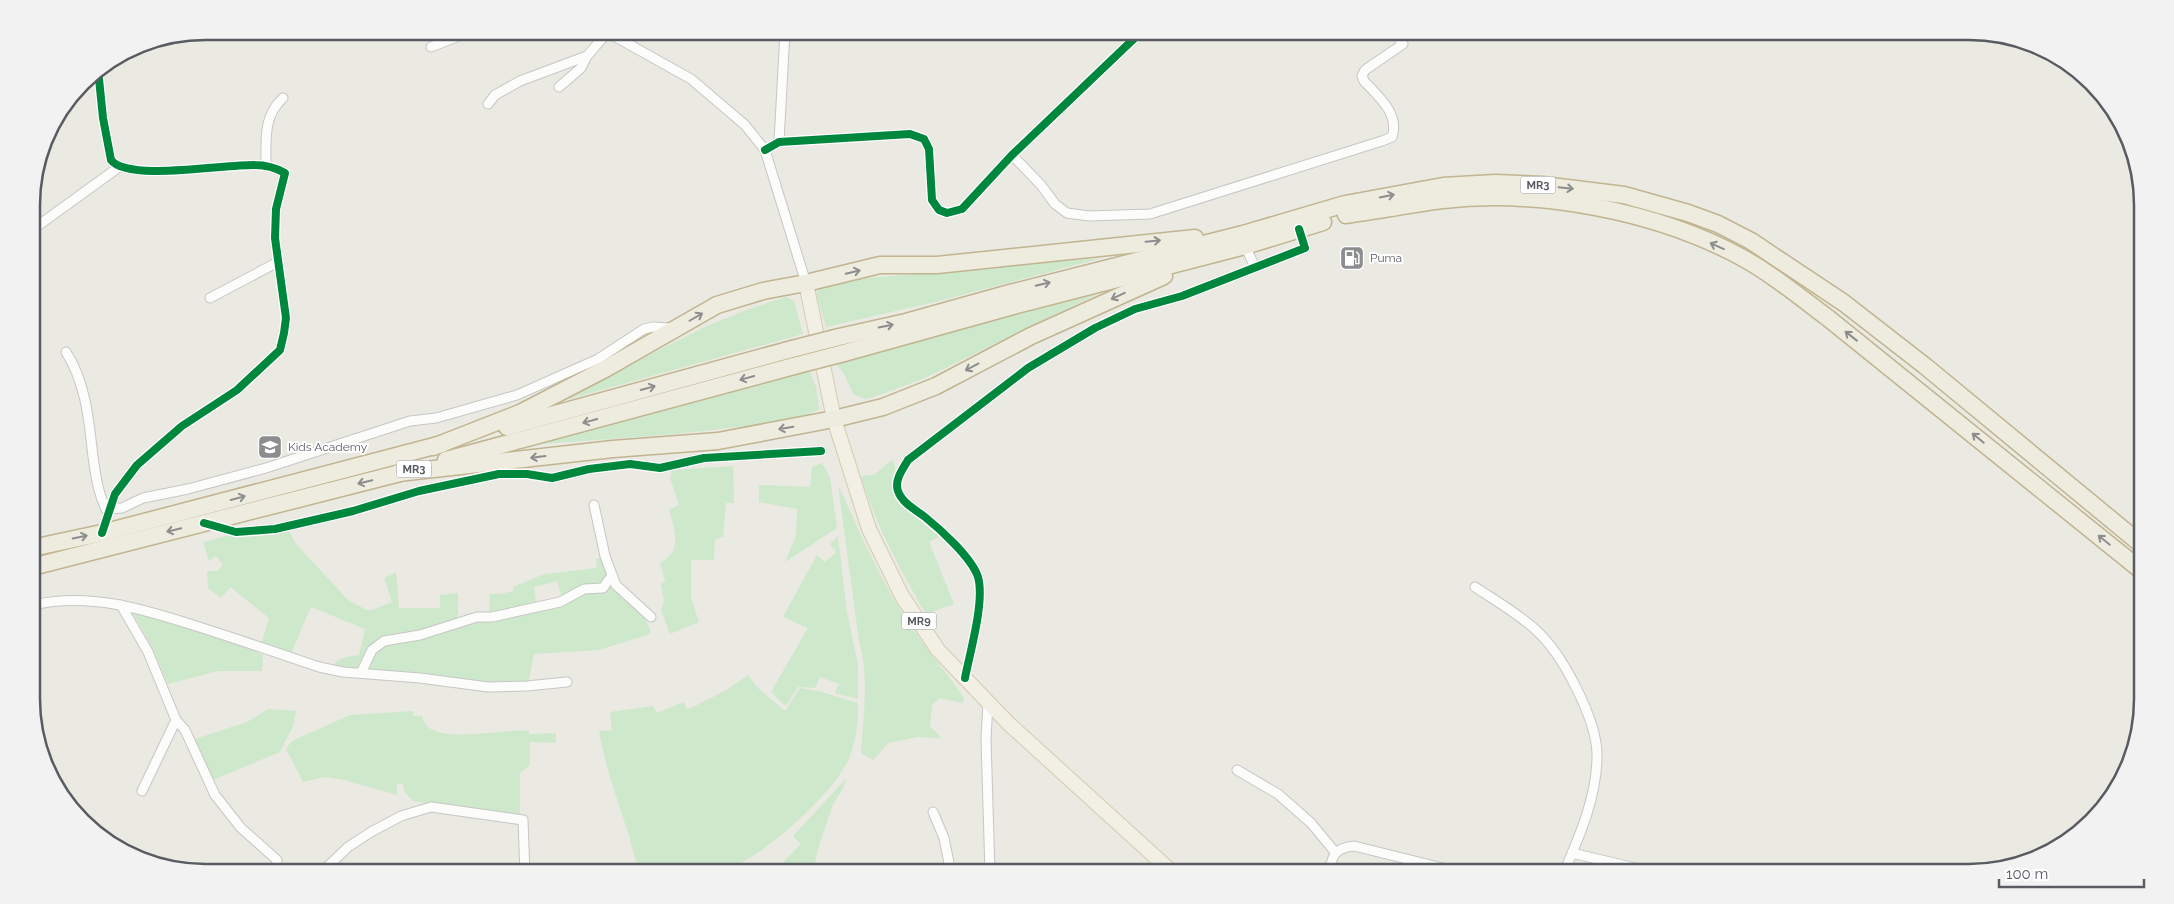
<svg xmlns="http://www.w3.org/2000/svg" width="2174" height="904" viewBox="0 0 2174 904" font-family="Raleway,sans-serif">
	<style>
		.green { fill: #cee8cc }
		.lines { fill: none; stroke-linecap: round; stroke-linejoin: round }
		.street-casing { stroke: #c6c7c5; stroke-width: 11 }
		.primary-casing { stroke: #d5cbae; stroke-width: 16 }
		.highway-casing { stroke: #c1b490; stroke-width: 19 }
		.street { stroke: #fcfcfb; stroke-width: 9 }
		.primary { stroke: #f2f0e5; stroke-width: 14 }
		.highway { stroke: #eeebdf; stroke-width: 16 }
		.highway-bridge-casing { stroke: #c1b490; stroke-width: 19; stroke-linecap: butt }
		.highway-bridge { stroke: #eeebdf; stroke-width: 16 }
		.cycleway-casing { stroke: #fff; stroke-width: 11 }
		.cycleway { stroke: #00873e; stroke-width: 8 }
		.oneway { stroke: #8c8e8e }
		.labels { text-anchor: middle; stroke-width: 4; stroke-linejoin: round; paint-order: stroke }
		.shield { fill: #fff; stroke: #8a8d91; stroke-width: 1 }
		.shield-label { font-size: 11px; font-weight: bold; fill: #585c62 }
		.poi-label { font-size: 12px; fill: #585c62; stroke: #fff; text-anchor: start }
		.rim { fill: none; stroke: #585c62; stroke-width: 2.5 }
	</style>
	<rect width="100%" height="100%" fill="#eae9e2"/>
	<g class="green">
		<polygon points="1102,258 939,301 826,327 817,297 817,288 857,279"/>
		<polygon points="1106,290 925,378 874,397 865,399 854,395 843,372 832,360"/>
		<polygon points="786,297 794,301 803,334 551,404 707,326 746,310"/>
		<path d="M808 367 816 387 819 409C795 424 765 424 738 427 665 436 591 440 517 446Z"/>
		<path d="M893 459 904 507 939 537 929 542 954 604 926 614C900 569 876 526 861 476L874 475Z"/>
		<polygon points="822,463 830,477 837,528 785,562 796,536 797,509 759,502 759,485 810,487 812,467"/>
		<path d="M733 466 734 503H726L723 537 715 539 714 560H691V598L699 622 670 634 661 610 664 601 661 584 665 581 660 563C684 550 674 530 669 509L679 505 670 478 672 470Z"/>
		<path d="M838 485C856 524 873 564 895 601 915 636 941 665 964 698L962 703 939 698 932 705 930 726 941 738 917 737 888 743 873 760 862 754 861 750C864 713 869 677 859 641Z"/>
		<path d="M288 530 296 544 349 601 369 611 392 602 384 578 396 572 399 608H440V595L458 593V618L421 632 386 637 358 670 332 668C337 657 348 657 359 655L365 629 311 607 290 656 261 645 269 618 230 587 221 598 208 588 207 571H217L223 565 216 556 209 561 203 542 235 534Z"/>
		<polygon points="838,536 847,612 858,665 858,699 835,693 839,684 820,677 815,688 798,687 786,706 771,692 808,628 783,617 817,555 825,562 836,552 830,544"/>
		<path d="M601 557 606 565 609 574 602 585 562 597 557 581 534 587 536 601C523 610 504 612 489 612L490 594H500L514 591 513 587 544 574 597 568 596 559Z"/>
		<polygon points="612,580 644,616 651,632 647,635 599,650 534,654 528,683 482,685 366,669 373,654 380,646 463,623 560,604"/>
		<polygon points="133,613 231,640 263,655 262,671 218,671 168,684 150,643"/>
		<path d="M748 675 758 688 785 711 800 688 818 691 858 703C858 721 857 738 850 756 836 793 754 867 714 873 690 876 664 873 641 873 634 861 633 848 629 836 618 801 605 767 599 731L612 730 610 712 653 706 657 713 684 702 687 710 725 691Z"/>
		<polygon points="268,709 296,711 293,726 280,752 213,780 195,739 247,722"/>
		<path d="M413 711V716H422C423 720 425 725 428 727 448 743 504 728 529 731V734L556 733V743L530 742V765L520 773V817L413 801 404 791 403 784H397V795L344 780 325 777 303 782 286 749 292 741 350 715Z"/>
		<path d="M846 779C844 791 836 797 832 807 825 829 816 850 813 873H779L777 868 801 844 793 836Z"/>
	</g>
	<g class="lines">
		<defs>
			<g id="street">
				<polyline points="605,31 691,79 745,125 765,150 806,283"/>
				<polyline points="431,47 472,31"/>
				<path d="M98 69 103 118 111 160C128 182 226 164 255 165 266 165 276 168 285 173L276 209 275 238 286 318 284 333 280 350 237 390 182 426 137 465 115 494 102 533"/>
				<polyline points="559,87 581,68 587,56"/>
				<polyline points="488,104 495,95 520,81 587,56 607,33"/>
				<polyline points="779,142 785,31"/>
				<polyline points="765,150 779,142 910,134 924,139 929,149 932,200 939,210 947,213 962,209 1012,155 1142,31"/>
				<path d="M1012 155 1041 185 1055 204 1067 213 1089 216 1150 214 1382 141 1392 137C1400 114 1378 96 1364 81L1362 76 1365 70 1403 44 1393 31"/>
				<path d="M266 166C266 140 263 116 283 98"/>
				<polyline points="32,230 119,167"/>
				<polyline points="1245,246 1255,267"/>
				<polyline points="210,298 278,262"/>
				<path d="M66 352C86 383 89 421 93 457 96 477 98 495 108 513"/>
				<polyline points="594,505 605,556 612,575 616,585 651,617"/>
				<polyline points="110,509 122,508 143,498 188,489 266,468 410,421 436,418 517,395 598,359 644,329 653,327 671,328"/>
				<polyline points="208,524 236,532 275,529 353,511 419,491 499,474 527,474 552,478 589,469 630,464 660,468 704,458 821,451"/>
				<path d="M1475 587C1496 601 1519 614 1537 631 1563 655 1595 717 1597 752 1598 794 1580 835 1564 872"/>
				<path d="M33 605C89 592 143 609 196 626 237 639 278 653 319 667L343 672 420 678 488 687 527 686 567 682"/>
				<polyline points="121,605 148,652 176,720 185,730 215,795 241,828 277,860 276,868 259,873"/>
				<polyline points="361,673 372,650 384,641 420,635 477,617 492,617 560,602 584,589 603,588 612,575"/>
				<path d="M965 678C970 652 985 601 978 577 972 558 940 529 925 517 916 510 902 503 898 491 894 480 903 469 908 460L1028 368 1095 328 1135 309 1182 296 1305 248 1299 229"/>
				<polyline points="988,702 986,739 990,873"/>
				<polyline points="1237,770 1278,794 1311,823 1335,852"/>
				<polyline points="142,791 176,720"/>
				<polyline points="933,812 944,838 951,873"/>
				<polyline points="1572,853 1635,868 1645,872"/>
				<polyline points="321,873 348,847 371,832 401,816 431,807 523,820 525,873"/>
				<path d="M1329 873C1332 855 1335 848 1354 846L1459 872"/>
			</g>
			<polyline id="primary" points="806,283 834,419 869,529 902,596 938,650 1008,723 1173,873"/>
			<g id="highway">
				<path d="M1346 215C1361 212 1376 211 1391 208 1408 205 1426 202 1443 200 1539 189 1656 211 1741 257 1772 274 1800 297 1828 318L2142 571"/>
				<polyline points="839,337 906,322 1010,293 1243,234 1345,204 1443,186 1495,183 1543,185 1624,195 1688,213 1718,224 1751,241 1844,303 1925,366 2142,545"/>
				<polyline points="844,353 1013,306 1245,246 1323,222"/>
				<polyline points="507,427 792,349"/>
				<polyline points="433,447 520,413 605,369 717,305 763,291 806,283 880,265 937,265 1195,238"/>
				<polyline points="446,460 794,366"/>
				<polyline points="398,473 613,449 718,441 834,419 883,407 936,386 1031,336 1164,276"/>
				<polyline points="32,548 102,533 442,444"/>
				<polyline points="32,567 408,471"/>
			</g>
		</defs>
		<use href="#street" class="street-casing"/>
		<use href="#primary" class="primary-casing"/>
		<use href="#highway" class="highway-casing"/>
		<use href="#street" class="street"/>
		<use href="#primary" class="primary"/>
		<use href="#highway" class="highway"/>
		<defs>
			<g id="highway-bridge">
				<polyline points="792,349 839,337"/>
				<polyline points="794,366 844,353"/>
			</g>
		</defs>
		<use href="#highway-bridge" class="highway-bridge-casing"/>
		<use href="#highway-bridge" class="highway-bridge"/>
		<defs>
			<g id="cycleway">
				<path d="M98 69 103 118 111 160C128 182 226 164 255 165 266 165 276 168 285 173L276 209 275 238 286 318 284 333 280 350 237 390 182 426 137 465 115 494 102 533"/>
				<polyline points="765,150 779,142 910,134 924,139 929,149 932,200 939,210 947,213 962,209 1012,155 1142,31"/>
				<polyline points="204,523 236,532 275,529 353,511 419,491 499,474 527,474 552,478 589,469 630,464 660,468 704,458 821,451"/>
				<path d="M965 678C970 652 985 601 978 577 972 558 940 529 925 517 916 510 902 503 898 491 894 480 903 469 908 460L1028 368 1095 328 1135 309 1182 296 1305 248 1299 229"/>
			</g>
		</defs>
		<use href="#cycleway" class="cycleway-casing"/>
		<use href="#cycleway" class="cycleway"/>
	</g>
	<defs><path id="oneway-shaft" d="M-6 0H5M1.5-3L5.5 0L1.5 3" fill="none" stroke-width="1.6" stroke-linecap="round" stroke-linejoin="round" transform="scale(1.25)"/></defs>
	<g class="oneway">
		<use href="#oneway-shaft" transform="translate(1566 188) rotate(6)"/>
		<use href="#oneway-shaft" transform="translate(1387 196) rotate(-11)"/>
		<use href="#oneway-shaft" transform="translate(1153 241) rotate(-5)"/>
		<use href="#oneway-shaft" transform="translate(1717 246) rotate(-156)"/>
		<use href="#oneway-shaft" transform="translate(853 272) rotate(-14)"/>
		<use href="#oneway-shaft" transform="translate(1043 284) rotate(-14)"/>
		<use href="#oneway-shaft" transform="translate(1118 296) rotate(155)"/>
		<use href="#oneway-shaft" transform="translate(696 317) rotate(-30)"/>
		<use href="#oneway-shaft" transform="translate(886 326) rotate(-12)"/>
		<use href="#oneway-shaft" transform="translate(1851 336) rotate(-142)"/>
		<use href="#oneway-shaft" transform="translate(972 367) rotate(152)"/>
		<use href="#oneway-shaft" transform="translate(747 378) rotate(165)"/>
		<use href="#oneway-shaft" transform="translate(648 388) rotate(-15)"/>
		<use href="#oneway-shaft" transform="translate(590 421) rotate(165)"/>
		<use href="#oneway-shaft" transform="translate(786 428) rotate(170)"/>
		<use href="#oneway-shaft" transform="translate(1978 438) rotate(-141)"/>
		<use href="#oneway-shaft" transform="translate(538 457) rotate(173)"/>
		<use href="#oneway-shaft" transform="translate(365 482) rotate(166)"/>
		<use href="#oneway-shaft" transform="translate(238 498) rotate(-15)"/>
		<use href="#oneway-shaft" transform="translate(174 530) rotate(166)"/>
		<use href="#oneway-shaft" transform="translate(80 537) rotate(-12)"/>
		<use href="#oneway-shaft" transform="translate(2104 540) rotate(-141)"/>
	</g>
	<defs>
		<symbol id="fuel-square" viewBox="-11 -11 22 22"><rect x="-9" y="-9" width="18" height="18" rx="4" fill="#8b8d8f" stroke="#fff"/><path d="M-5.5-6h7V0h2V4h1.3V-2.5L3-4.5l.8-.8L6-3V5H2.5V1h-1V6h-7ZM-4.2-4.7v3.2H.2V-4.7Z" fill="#fff"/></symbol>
		<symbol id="school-square" viewBox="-11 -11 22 22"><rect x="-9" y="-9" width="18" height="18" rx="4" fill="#8b8d8f" stroke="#fff"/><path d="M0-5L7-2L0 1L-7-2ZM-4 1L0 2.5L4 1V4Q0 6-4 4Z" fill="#fff"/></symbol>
	</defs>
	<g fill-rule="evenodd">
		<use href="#fuel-square" x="1338" y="244" width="28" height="28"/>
		<use href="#school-square" x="256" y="433" width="28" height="28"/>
	</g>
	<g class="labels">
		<g class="shield">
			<rect x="1520.5" y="176.5" width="35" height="17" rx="4"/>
			<rect x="396.5" y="460.5" width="35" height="17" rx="4"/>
			<rect x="901.5" y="612.5" width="35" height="17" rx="4"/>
		</g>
		<g class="shield-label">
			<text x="1538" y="189">MR3</text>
			<text x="414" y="473">MR3</text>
			<text x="919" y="625">MR9</text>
		</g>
		<g class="poi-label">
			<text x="1370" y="262">Puma</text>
			<text x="288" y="451">Kids Academy</text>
		</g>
	</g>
	<path d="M0 0H2174V904H0ZM205 40H1969A165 165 0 0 1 2134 205V699A165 165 0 0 1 1969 864H205A165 165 0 0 1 40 699V205A165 165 0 0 1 205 40Z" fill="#f2f2f2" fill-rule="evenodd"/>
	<path class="rim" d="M205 40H1969A165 165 0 0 1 2134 205V699A165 165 0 0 1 1969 864H205A165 165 0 0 1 40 699V205A165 165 0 0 1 205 40Z"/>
	<path d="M1999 879v8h145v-8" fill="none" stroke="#585c62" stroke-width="2.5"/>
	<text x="2006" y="879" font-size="15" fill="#585c62" stroke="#ffffff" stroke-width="4" paint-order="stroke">100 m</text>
</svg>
